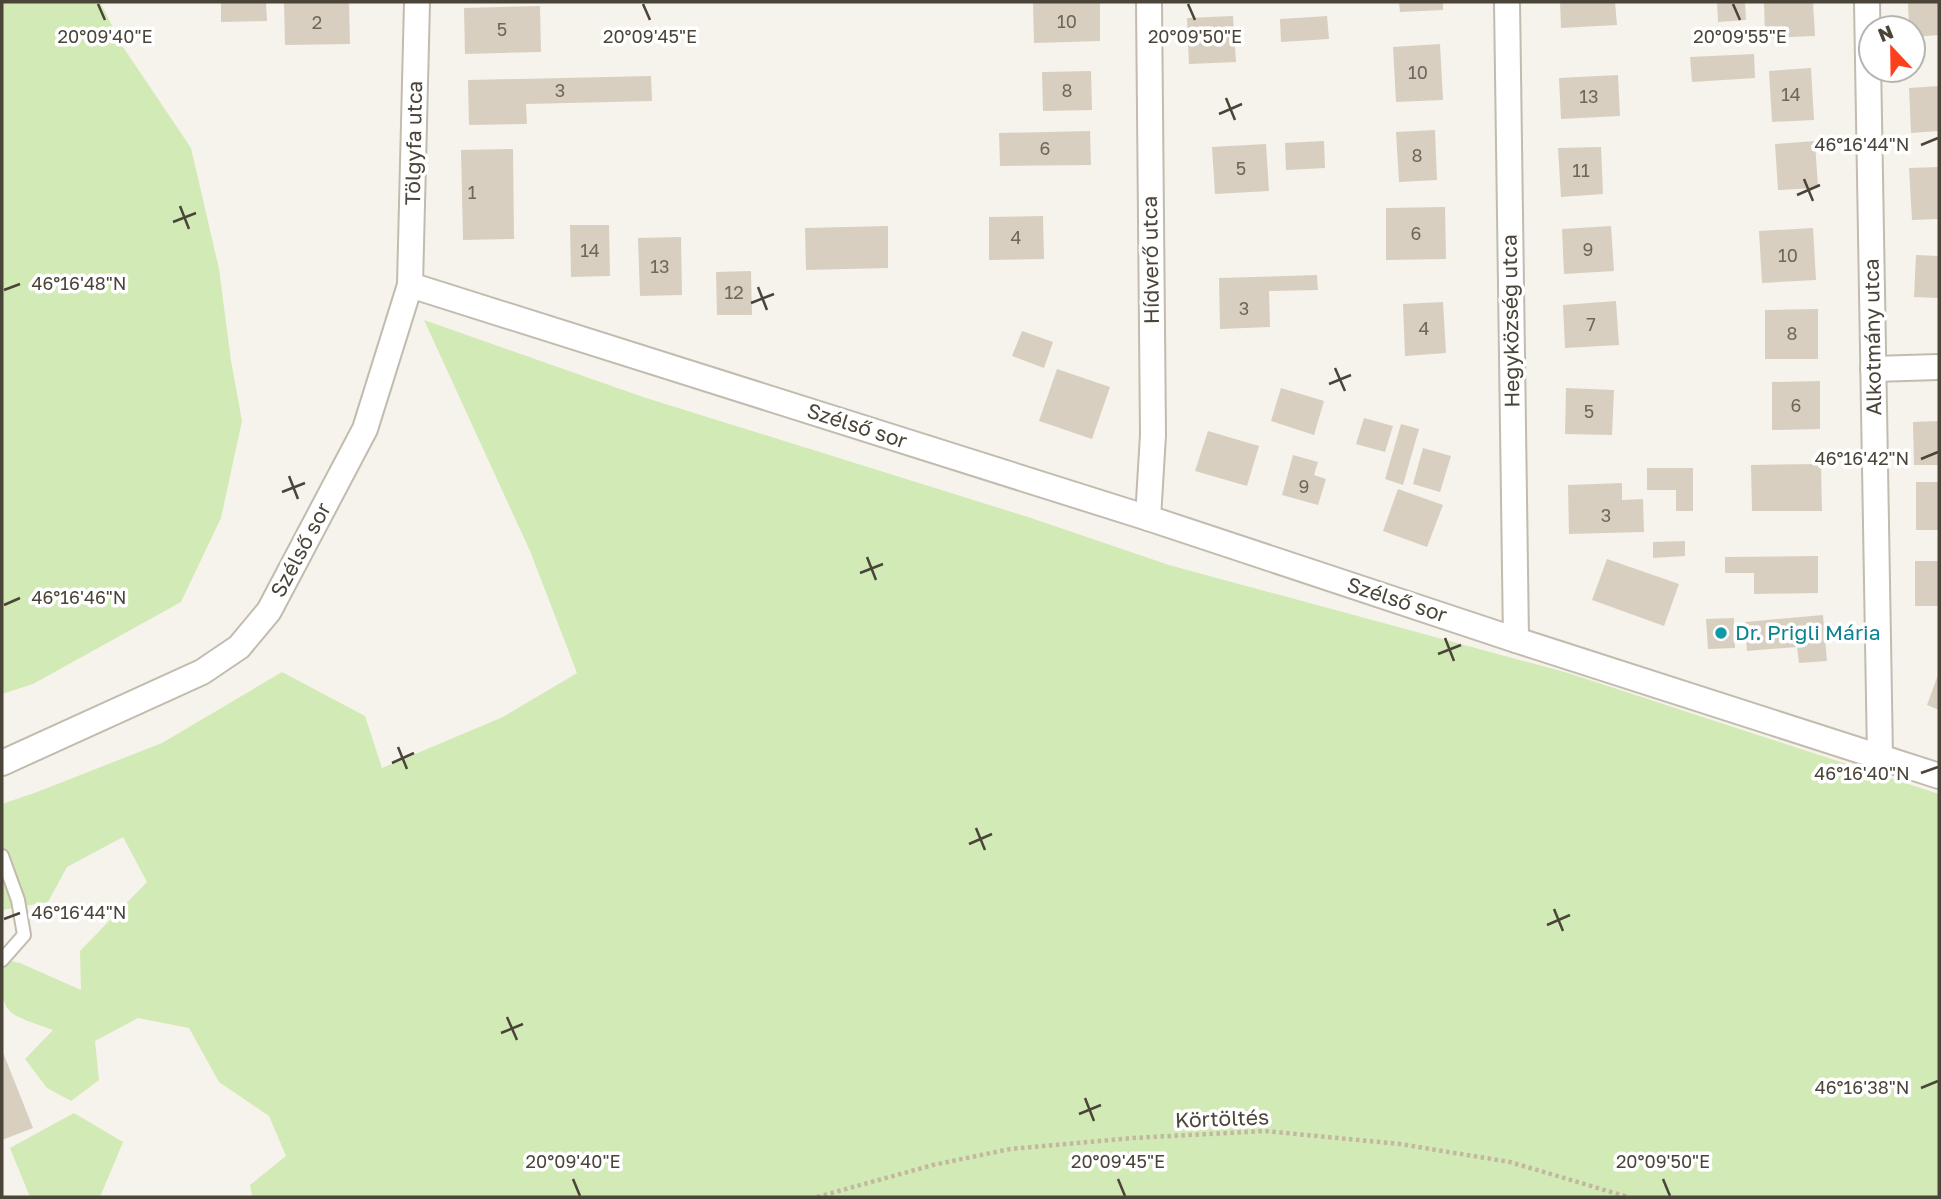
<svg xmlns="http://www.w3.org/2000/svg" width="1941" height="1199" viewBox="0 0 1941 1199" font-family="'Golos Text',sans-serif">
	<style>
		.green { fill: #d2eab5 }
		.building { fill: #d8cfc1 }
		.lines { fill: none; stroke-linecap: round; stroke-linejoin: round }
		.service-casing { stroke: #c2bbae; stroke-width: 16 }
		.minor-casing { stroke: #c2bbae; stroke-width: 28 }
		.path { stroke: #c4b79f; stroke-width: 4.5; stroke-dasharray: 3.5 3.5; stroke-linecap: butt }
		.service { stroke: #fff; stroke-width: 12 }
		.minor { stroke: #fff; stroke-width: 24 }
		.ticks { fill: none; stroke: #4b4439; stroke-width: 2.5 }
		.culture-dot { fill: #0f9aa8; stroke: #fff; stroke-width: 2.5 }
		.labels { text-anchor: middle; stroke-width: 7; stroke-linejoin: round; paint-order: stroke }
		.number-label { font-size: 18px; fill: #6e675b }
		.street-label { font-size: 21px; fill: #4b4439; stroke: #fff }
		.culture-label { font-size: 21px; fill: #0d838f; stroke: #fff; text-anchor: start }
		.ticks-label { font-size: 18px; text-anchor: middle; fill: #4b4439; stroke: #fff; stroke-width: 7; stroke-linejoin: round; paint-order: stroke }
	</style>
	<rect width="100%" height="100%" fill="#f6f3ec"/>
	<g class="green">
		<polygon points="2,2 100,2 123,47 191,148 219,269 231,361 242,421 221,518 181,602 33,684 2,694"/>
		<path d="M424 320 643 397 1031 518 1169 565 1568 673 1939 794V1197H252L250 1185 286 1156 269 1116 219 1082 189 1028 138 1018 95 1041 99 1080 71 1101 47 1088 25 1059 53 1030C0 1011 2 1015 2 959L20 963 81 990 80 951 147 882 123 837 67 867 48 902 2 910V804L37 792 162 743 282 672 365 716 382 768 503 717 577 673 530 551Z"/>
		<polygon points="74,1113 123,1142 100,1197 30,1197 10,1148"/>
	</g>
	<g class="building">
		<polygon points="221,2 266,2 267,21 221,22"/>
		<polygon points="284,2 349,2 350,44 285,45"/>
		<polygon points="1033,2 1100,2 1100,41 1034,43"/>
		<polygon points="1399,2 1443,2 1443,10 1400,12"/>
		<polygon points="1560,2 1615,2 1617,25 1561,28"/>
		<polygon points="1717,2 1745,2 1746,20 1718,22"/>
		<polygon points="1764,2 1813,2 1815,36 1765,38"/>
		<polygon points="1939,2 1939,35 1913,37 1913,28 1909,28 1908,3"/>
		<polygon points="540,6 541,52 465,54 464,8"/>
		<polygon points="1233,16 1236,62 1189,64 1187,18"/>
		<polygon points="1327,16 1329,39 1281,42 1280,19"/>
		<polygon points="1440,44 1443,100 1396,102 1393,47"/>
		<polygon points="1754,54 1755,78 1692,82 1690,57"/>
		<polygon points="1811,68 1814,120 1772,122 1769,71"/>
		<polygon points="1091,71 1092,110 1043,111 1042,72"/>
		<polygon points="1618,75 1620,116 1561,119 1559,78"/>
		<polygon points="651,76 652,101 526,104 527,124 469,125 468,80"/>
		<polygon points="1939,86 1939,131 1911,133 1909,88"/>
		<polygon points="1435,130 1437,180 1399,182 1396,132"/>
		<polygon points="1090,131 1091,165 1000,166 999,133"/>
		<polygon points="1324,141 1325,168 1286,170 1285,143"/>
		<polygon points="1815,141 1818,188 1778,190 1775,144"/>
		<polygon points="1266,144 1269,191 1215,194 1212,147"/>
		<polygon points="1601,147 1603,194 1561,197 1558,148"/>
		<polygon points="513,149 514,239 463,240 461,150"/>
		<polygon points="1939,167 1939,219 1912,220 1909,168"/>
		<polygon points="1445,207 1446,259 1386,260 1386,208"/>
		<polygon points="1043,216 1044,259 989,260 989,217"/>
		<polygon points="570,225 609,225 610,276 571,277"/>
		<polygon points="888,226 888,268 806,270 805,228"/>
		<polygon points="1611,226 1614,271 1564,274 1562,229"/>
		<polygon points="1813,228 1816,280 1762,283 1759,231"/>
		<polygon points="681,237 682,295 640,296 638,238"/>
		<polygon points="1916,255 1939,256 1939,298 1914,297"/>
		<polygon points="751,271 752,315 717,315 716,272"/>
		<polygon points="1317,275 1318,290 1269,291 1270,327 1220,329 1219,278"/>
		<polygon points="1616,301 1619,345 1565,348 1563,305"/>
		<polygon points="1443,302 1446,353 1405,356 1403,304"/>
		<polygon points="1818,309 1818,359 1765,359 1765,310"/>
		<polygon points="1022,331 1053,342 1044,368 1012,356"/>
		<polygon points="1057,369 1110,387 1092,439 1039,421"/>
		<polygon points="1820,381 1820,429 1772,430 1772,382"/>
		<polygon points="1281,388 1324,401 1314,435 1271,421"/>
		<polygon points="1566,388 1614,390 1612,435 1565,434"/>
		<polygon points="1364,418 1393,426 1385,452 1356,444"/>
		<polygon points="1939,421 1939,465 1914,465 1913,422"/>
		<polygon points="1401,424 1419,429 1403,485 1385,479"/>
		<polygon points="1208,431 1259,446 1247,486 1195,471"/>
		<polygon points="1423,448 1451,456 1440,492 1413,484"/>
		<polygon points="1293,455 1318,462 1314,475 1326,479 1318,505 1282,495"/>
		<polygon points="1821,464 1822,511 1752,511 1751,465"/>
		<polygon points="1647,468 1693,468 1693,511 1676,511 1676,490 1647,490"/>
		<rect x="1916" y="482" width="23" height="48"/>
		<polygon points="1622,483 1622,500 1643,499 1644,532 1569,534 1568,485"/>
		<polygon points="1398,489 1443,505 1427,547 1383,531"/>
		<polygon points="1685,541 1685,556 1653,558 1653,542"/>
		<polygon points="1818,556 1818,593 1754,594 1754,573 1725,573 1725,557"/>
		<polygon points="1607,559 1679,584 1664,626 1592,600"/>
		<rect x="1915" y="561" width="24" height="45"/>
		<polygon points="1823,615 1827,661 1799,663 1797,647 1747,651 1745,622"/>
		<polygon points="1734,618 1735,648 1708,649 1706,619"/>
		<polygon points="1939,672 1939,710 1927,705"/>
		<polygon points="2,1050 33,1128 2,1140"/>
	</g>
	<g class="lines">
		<defs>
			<polyline id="service" points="2,856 18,900 24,935 2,960"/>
			<g id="minor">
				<polyline points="1507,2 1516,640"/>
				<polyline points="1867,2 1880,756"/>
				<polyline points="410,285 417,2"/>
				<polyline points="1873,369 1939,367"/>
				<polyline points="1148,518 1153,435 1149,2"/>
				<polyline points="2,763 202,672 239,647 269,611 365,429 410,285 1148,518 1516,640 1939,776"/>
			</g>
		</defs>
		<use href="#service" class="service-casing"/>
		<use href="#minor" class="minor-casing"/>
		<polyline class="path" points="817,1197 933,1165 1010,1149 1133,1138 1265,1131 1400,1144 1510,1162 1628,1197"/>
		<use href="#service" class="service"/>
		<use href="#minor" class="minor"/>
	</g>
	<path class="ticks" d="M98 4 105 20M643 4 650 20M1188 4 1195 20M1733 4 1740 20M1226 98 1235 120M1219 114 1242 104M1921 145 1938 138M1804 179 1813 201M1797 195 1820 185M180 206 189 229M173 222 196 213M758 287 767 310M4 290 20 284M751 303 774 294M1335 368 1345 391M1329 384 1351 375M1921 459 1938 452M289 476 298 499M282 492 305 483M867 557 876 580M860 573 883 564M4 605 20 598M1445 638 1454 661M1438 654 1461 645M398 747 407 769M392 763 414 753M1921 773 1938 767M976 828 985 850M969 844 992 834M1554 909 1563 931M4 919 20 913M1547 925 1570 915M507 1017 517 1040M501 1033 523 1024M1921 1088 1938 1081M1085 1098 1094 1121M1079 1114 1101 1105M573 1179 580 1196M1118 1179 1125 1196M1663 1179 1670 1196"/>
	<circle class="culture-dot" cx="1721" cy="633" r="7"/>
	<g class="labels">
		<g class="number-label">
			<text x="1067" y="28">10</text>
			<text x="317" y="29">2</text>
			<text x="502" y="36">5</text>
			<text x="1418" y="79">10</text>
			<text x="560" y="97">3</text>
			<text x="1067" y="97">8</text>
			<text x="1791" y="101">14</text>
			<text x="1589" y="103">13</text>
			<text x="1045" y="155">6</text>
			<text x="1417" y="162">8</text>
			<text x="1241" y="175">5</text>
			<text x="1581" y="177">11</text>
			<text x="472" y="199">1</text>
			<text x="1416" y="240">6</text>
			<text x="1016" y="244">4</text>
			<text x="1588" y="256">9</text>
			<text x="590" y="257">14</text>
			<text x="1788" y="262">10</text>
			<text x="660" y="273">13</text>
			<text x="734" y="299">12</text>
			<text x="1244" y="315">3</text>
			<text x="1591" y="331">7</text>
			<text x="1424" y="335">4</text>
			<text x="1792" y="340">8</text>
			<text x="1796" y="412">6</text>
			<text x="1589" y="418">5</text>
			<text x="1304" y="493">9</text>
			<text x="1606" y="522">3</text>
		</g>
		<g class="street-label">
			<text transform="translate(414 143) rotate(-89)" y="7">Tölgyfa utca</text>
			<text transform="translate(1151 260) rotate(-91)" y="7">Hídverő utca</text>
			<text transform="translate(1511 321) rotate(-91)" y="7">Hegyközség utca</text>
			<text transform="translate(1873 337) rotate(-91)" y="7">Alkotmány utca</text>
			<text transform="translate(857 426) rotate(18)" y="7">Szélső sor</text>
			<text transform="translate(301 550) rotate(-62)" y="7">Szélső sor</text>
			<text transform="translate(1397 600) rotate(18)" y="7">Szélső sor</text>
			<text transform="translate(1222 1119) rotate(-2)" y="7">Körtöltés</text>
		</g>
		<g class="culture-label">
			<text x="1735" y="640">Dr. Prigli Mária</text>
		</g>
	</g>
	<g class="ticks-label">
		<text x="105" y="43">20°09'40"E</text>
		<text x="650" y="43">20°09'45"E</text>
		<text x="1195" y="43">20°09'50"E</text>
		<text x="1740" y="43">20°09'55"E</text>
		<text x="1862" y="151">46°16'44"N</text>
		<text x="79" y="290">46°16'48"N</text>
		<text x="1862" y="465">46°16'42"N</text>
		<text x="79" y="604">46°16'46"N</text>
		<text x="1862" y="780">46°16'40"N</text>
		<text x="79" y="919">46°16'44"N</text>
		<text x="1862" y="1094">46°16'38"N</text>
		<text x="573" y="1168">20°09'40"E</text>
		<text x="1118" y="1168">20°09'45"E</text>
		<text x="1663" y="1168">20°09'50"E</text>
	</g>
	<rect width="1941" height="1199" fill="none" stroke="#4b4439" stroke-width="7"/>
	<g transform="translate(1892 49) rotate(338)"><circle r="33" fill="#ffffff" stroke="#b7b4b0" stroke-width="2"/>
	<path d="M0-5L12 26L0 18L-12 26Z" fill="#fc3f1d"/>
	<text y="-10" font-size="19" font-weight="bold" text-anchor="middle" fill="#4b4439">N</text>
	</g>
</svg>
